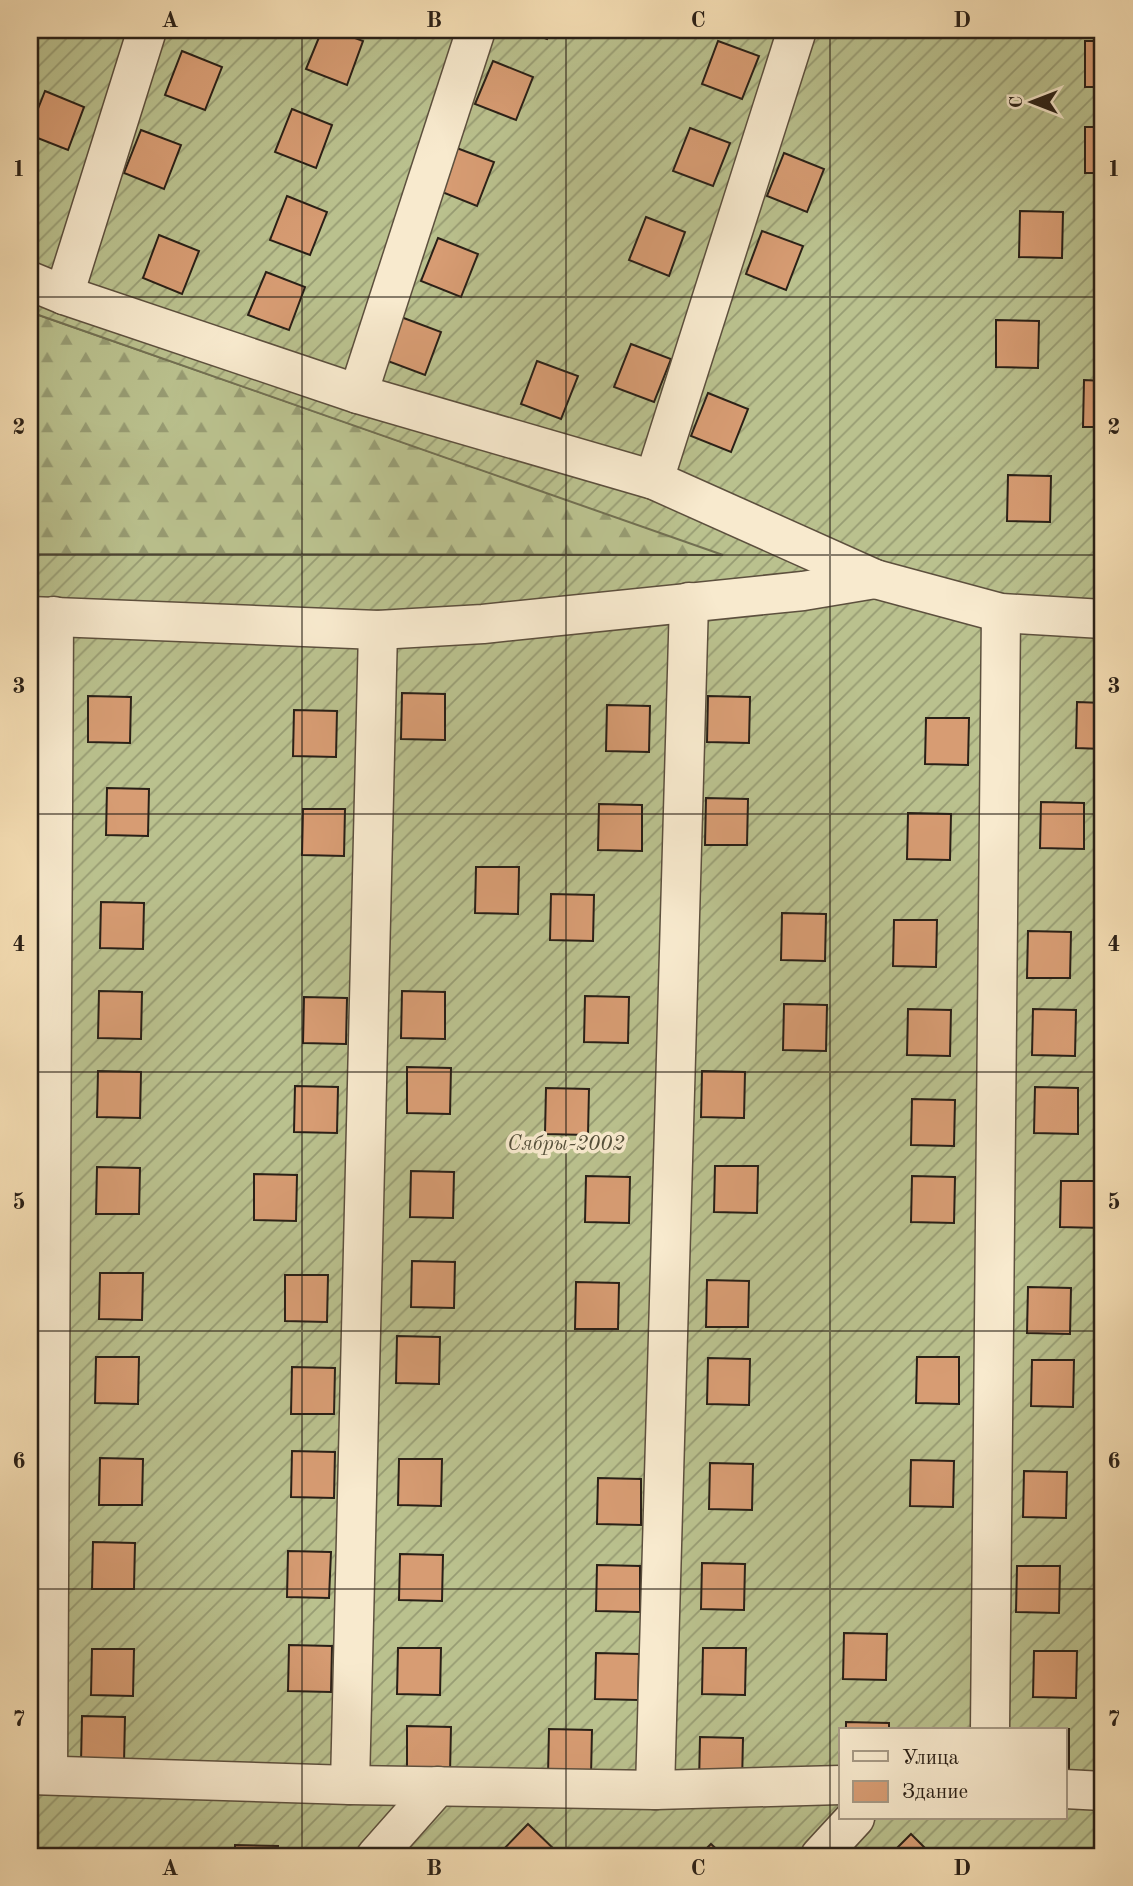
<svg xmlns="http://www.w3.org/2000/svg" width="1133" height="1886" viewBox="0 0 1133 1886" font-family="'Old Standard TT',serif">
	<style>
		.forest { fill: url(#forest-firs); stroke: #727052; stroke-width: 2 }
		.garden { fill: url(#garden-furrows); stroke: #727052; stroke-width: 2; fill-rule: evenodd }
		.building { fill: #d79c73; stroke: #2a2017; stroke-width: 2 }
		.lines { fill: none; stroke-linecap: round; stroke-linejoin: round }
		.minor-casing { stroke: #5d503e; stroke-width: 41 }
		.minor { stroke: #f8eace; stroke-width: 38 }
		.grid { fill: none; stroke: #2a2017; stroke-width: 2; stroke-opacity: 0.55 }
		.labels { text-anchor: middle; stroke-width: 7; stroke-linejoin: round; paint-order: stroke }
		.park-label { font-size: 21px; font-style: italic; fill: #55503b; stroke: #f8eace }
		.neatline { fill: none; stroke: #2a2017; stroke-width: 2.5 }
		.grid-label { font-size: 23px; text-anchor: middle; font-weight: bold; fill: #2a2017 }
	</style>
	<defs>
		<pattern id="forest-firs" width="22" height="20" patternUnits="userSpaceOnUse" patternTransform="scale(1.75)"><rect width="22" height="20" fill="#bac18e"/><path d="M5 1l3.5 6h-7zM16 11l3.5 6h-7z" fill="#979c73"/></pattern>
		<pattern id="garden-furrows" width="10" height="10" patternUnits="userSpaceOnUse" patternTransform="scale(1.75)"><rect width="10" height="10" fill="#bac18e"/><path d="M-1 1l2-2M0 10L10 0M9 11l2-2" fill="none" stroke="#979c73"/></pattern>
	</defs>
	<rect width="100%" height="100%" fill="#f5deb4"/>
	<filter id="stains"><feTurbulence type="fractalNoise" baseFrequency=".00286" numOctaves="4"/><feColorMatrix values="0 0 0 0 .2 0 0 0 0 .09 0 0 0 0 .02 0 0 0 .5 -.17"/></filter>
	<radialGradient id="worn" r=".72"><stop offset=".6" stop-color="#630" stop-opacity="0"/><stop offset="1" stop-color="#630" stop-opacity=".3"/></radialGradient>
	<polygon class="forest" points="30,312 726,555 30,554"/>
	<path class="garden" d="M30 30H1103V1856H30V554L723 555 30 312ZM841 1730H1065V1818H841Z"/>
	<g class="building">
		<polygon points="30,30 39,30 31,50 30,49"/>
		<polygon points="322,30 334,30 363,41 347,85 306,69"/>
		<polygon points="522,30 550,30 547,39"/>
		<polygon points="718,41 759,56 742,99 702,84"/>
		<rect x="1085" y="41" width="18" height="46"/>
		<polygon points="182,51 222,67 205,110 165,95"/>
		<polygon points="493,61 533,77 516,120 475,104"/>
		<polygon points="45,91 84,107 68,150 30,135 30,129"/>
		<polygon points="292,109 332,125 316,168 275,152"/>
		<rect x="1085" y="127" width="18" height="46"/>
		<polygon points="690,128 730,143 713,186 673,171"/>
		<polygon points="141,130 181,145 164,189 124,173"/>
		<polygon points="454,147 494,162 477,206 437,190"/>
		<polygon points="784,153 824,169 807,212 767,196"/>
		<polygon points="287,196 327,212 310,255 270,240"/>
		<polygon points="1020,211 1063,212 1062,258 1019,257"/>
		<polygon points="646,217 685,232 669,276 629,260"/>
		<polygon points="762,231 803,246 786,290 746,274"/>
		<polygon points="159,235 199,251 182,294 143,278"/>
		<polygon points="438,238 478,254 461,297 421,281"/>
		<polygon points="266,272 305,287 289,330 248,315"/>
		<polygon points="401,317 441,332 425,375 385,360"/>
		<polygon points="996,320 1039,321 1038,368 996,367"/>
		<polygon points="631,344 671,359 654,402 614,387"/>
		<polygon points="537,361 578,376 561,419 521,404"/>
		<polygon points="1084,380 1103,381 1103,427 1083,427"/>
		<polygon points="708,393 748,409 731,452 691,436"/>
		<polygon points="1008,475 1051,476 1050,522 1007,521"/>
		<polygon points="402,693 445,694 445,740 401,739"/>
		<polygon points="88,696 131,697 130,743 88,742"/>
		<polygon points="708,696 750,697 749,743 707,742"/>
		<polygon points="1077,702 1103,703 1103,749 1076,748"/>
		<polygon points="30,703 33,703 32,750 30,750"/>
		<polygon points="607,705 650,706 649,752 606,751"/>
		<polygon points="294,710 337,711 336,757 293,756"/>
		<polygon points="926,718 969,718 968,765 925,764"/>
		<polygon points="107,788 149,789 148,836 106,835"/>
		<polygon points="706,798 748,799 747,845 705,845"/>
		<polygon points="1041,802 1084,803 1084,849 1040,848"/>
		<polygon points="599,804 642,805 642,851 598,850"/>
		<polygon points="30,805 34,805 33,852 30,852"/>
		<polygon points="303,809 345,809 344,856 302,855"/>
		<polygon points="908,813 951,814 950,860 907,859"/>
		<polygon points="476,867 519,867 518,914 475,913"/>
		<polygon points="551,894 594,895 593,941 550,940"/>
		<polygon points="101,902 144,903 143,949 100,948"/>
		<polygon points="782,913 826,914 825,961 781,960"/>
		<polygon points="894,920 937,920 936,967 893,966"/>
		<polygon points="1028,931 1071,932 1070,978 1027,978"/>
		<polygon points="30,981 34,981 33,1028 30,1028"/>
		<polygon points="99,991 142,992 141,1039 98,1038"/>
		<polygon points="402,991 445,992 445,1039 401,1038"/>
		<polygon points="585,996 629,997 628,1043 584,1042"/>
		<polygon points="304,997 347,998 346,1044 303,1043"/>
		<polygon points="784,1004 827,1005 826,1051 783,1050"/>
		<polygon points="908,1009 951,1010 950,1056 907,1055"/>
		<polygon points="1033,1009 1076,1010 1075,1056 1032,1055"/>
		<polygon points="407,1067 451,1068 450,1114 407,1113"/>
		<polygon points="98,1071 141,1072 140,1118 97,1117"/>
		<polygon points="702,1071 745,1072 744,1118 701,1117"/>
		<polygon points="295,1086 338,1087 337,1133 294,1132"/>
		<polygon points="1035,1087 1078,1088 1078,1134 1034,1133"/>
		<polygon points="546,1088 589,1089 588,1135 545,1134"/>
		<polygon points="912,1099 955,1100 954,1146 911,1145"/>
		<polygon points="715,1166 758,1166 757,1213 714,1212"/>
		<polygon points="97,1167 140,1168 139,1214 96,1214"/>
		<polygon points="411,1171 454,1172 453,1218 410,1217"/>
		<polygon points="254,1174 297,1175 296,1221 254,1220"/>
		<polygon points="586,1176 630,1177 629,1223 585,1222"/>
		<polygon points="912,1176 955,1177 954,1223 911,1222"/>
		<polygon points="1061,1181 1103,1181 1103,1228 1060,1227"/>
		<polygon points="412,1261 455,1262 454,1308 411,1307"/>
		<polygon points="100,1273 143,1273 142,1320 99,1319"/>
		<polygon points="285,1275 328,1275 327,1322 285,1321"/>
		<polygon points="707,1280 749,1281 748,1327 706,1327"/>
		<polygon points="576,1282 619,1283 618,1329 575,1329"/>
		<polygon points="1028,1287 1071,1288 1070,1334 1027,1333"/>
		<polygon points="397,1336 440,1337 439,1384 396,1383"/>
		<polygon points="96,1357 139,1357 138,1404 95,1403"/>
		<polygon points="917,1357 959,1357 959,1404 916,1403"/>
		<polygon points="708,1358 750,1359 749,1405 707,1404"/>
		<polygon points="1032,1360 1074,1360 1073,1407 1031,1406"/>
		<polygon points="292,1367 335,1368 334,1414 291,1414"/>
		<polygon points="292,1451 335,1452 334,1498 291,1497"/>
		<polygon points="100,1458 143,1459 142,1505 99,1505"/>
		<polygon points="399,1459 442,1459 441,1506 398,1505"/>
		<polygon points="911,1460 954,1461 953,1507 910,1506"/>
		<polygon points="710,1463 753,1464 752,1510 709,1509"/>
		<polygon points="1024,1471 1067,1472 1066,1518 1023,1517"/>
		<polygon points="598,1478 641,1479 641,1525 597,1524"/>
		<polygon points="93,1542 135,1543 134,1589 92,1589"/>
		<polygon points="288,1551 331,1552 329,1598 287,1597"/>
		<polygon points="400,1554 443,1555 442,1601 399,1600"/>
		<polygon points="702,1563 745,1564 744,1610 701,1609"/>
		<polygon points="597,1565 640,1566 640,1612 596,1611"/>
		<polygon points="1017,1566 1060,1566 1059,1613 1016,1612"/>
		<polygon points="844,1633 887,1634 886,1680 843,1679"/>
		<polygon points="289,1645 332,1646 331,1692 288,1691"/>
		<polygon points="398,1648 441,1648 440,1695 397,1694"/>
		<polygon points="703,1648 746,1648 745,1695 702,1694"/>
		<polygon points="92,1649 134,1649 133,1696 91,1695"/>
		<polygon points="1034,1651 1077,1651 1076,1698 1033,1697"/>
		<polygon points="596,1653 639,1654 638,1700 595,1699"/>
		<polygon points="82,1716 125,1717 124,1763 81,1763"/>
		<polygon points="846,1722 889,1723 889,1730 846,1730"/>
		<polygon points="407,1726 451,1727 450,1773 407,1773"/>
		<polygon points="1027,1728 1069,1729 1069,1776 1065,1775 1065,1730 1026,1730"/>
		<polygon points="549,1729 592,1730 591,1776 548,1776"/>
		<polygon points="700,1737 743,1738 742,1784 699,1783"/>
		<polygon points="528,1824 559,1854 557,1856 497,1856"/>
		<polygon points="911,1834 933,1856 889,1856"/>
		<polygon points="711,1844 724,1856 699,1856"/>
		<polygon points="235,1845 278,1846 278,1856 235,1856"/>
	</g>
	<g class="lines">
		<defs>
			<g id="minor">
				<polyline points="30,281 64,295 358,394 654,480 875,579 1001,613 1103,619"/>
				<polyline points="64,295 147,30"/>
				<polyline points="358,394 476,30"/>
				<polyline points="654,480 797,30"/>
				<polyline points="30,616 378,630 483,624 803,591 875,579"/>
				<polyline points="990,1730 1001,613"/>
				<polyline points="30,1775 350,1785 655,1790 841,1785"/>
				<polyline points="48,1775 54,616"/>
				<polyline points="350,1785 378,630"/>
				<polyline points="1065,1789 1103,1791"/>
				<polyline points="655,1790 689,602"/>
				<polyline points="376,1856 438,1786"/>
				<polyline points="820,1856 855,1818"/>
			</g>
		</defs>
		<use href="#minor" class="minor-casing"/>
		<use href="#minor" class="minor"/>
	</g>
	<path class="grid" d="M302 30V1856M566 30V1856M830 30V1856M30 297H1103M30 555H1103M30 814H1103M30 1072H1103M30 1331H1103M30 1589H1103"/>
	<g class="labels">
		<g class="park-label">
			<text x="566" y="1150">Сябры-2002</text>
		</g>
	</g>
	<rect width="1133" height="1886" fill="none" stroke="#f5deb4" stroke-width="77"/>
	<rect x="839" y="1728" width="228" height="91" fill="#f8eace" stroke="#a69985" stroke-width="2"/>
	<rect x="853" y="1751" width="35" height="10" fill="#f8eace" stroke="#a69985" stroke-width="2"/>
	<text x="902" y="1764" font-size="21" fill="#2a2017">Улица</text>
	<rect x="853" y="1781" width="35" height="21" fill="#d79c73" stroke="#a69985" stroke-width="2"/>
	<text x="902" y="1798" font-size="21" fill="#2a2017">Здание</text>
	<g transform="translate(1032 102) rotate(270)" stroke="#f8eace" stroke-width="5" paint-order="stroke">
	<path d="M0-5L12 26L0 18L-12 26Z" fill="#2a2017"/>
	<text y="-10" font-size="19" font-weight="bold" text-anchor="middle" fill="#2a2017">С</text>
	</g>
	<rect x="38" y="38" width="1056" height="1810" class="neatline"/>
	<g class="grid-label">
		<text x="170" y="27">A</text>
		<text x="434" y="27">B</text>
		<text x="698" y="27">C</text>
		<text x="962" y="27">D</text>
		<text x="19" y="176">1</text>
		<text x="1114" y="176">1</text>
		<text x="19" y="434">2</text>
		<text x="1114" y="434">2</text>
		<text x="19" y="693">3</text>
		<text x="1114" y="693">3</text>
		<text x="19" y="951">4</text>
		<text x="1114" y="951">4</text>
		<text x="19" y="1209">5</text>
		<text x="1114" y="1209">5</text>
		<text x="19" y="1468">6</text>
		<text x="1114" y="1468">6</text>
		<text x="19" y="1726">7</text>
		<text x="1114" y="1726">7</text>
		<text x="170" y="1875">A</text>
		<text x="434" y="1875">B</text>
		<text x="698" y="1875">C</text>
		<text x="962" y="1875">D</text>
	</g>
	<rect width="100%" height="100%" filter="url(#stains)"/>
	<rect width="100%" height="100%" fill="url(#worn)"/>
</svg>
